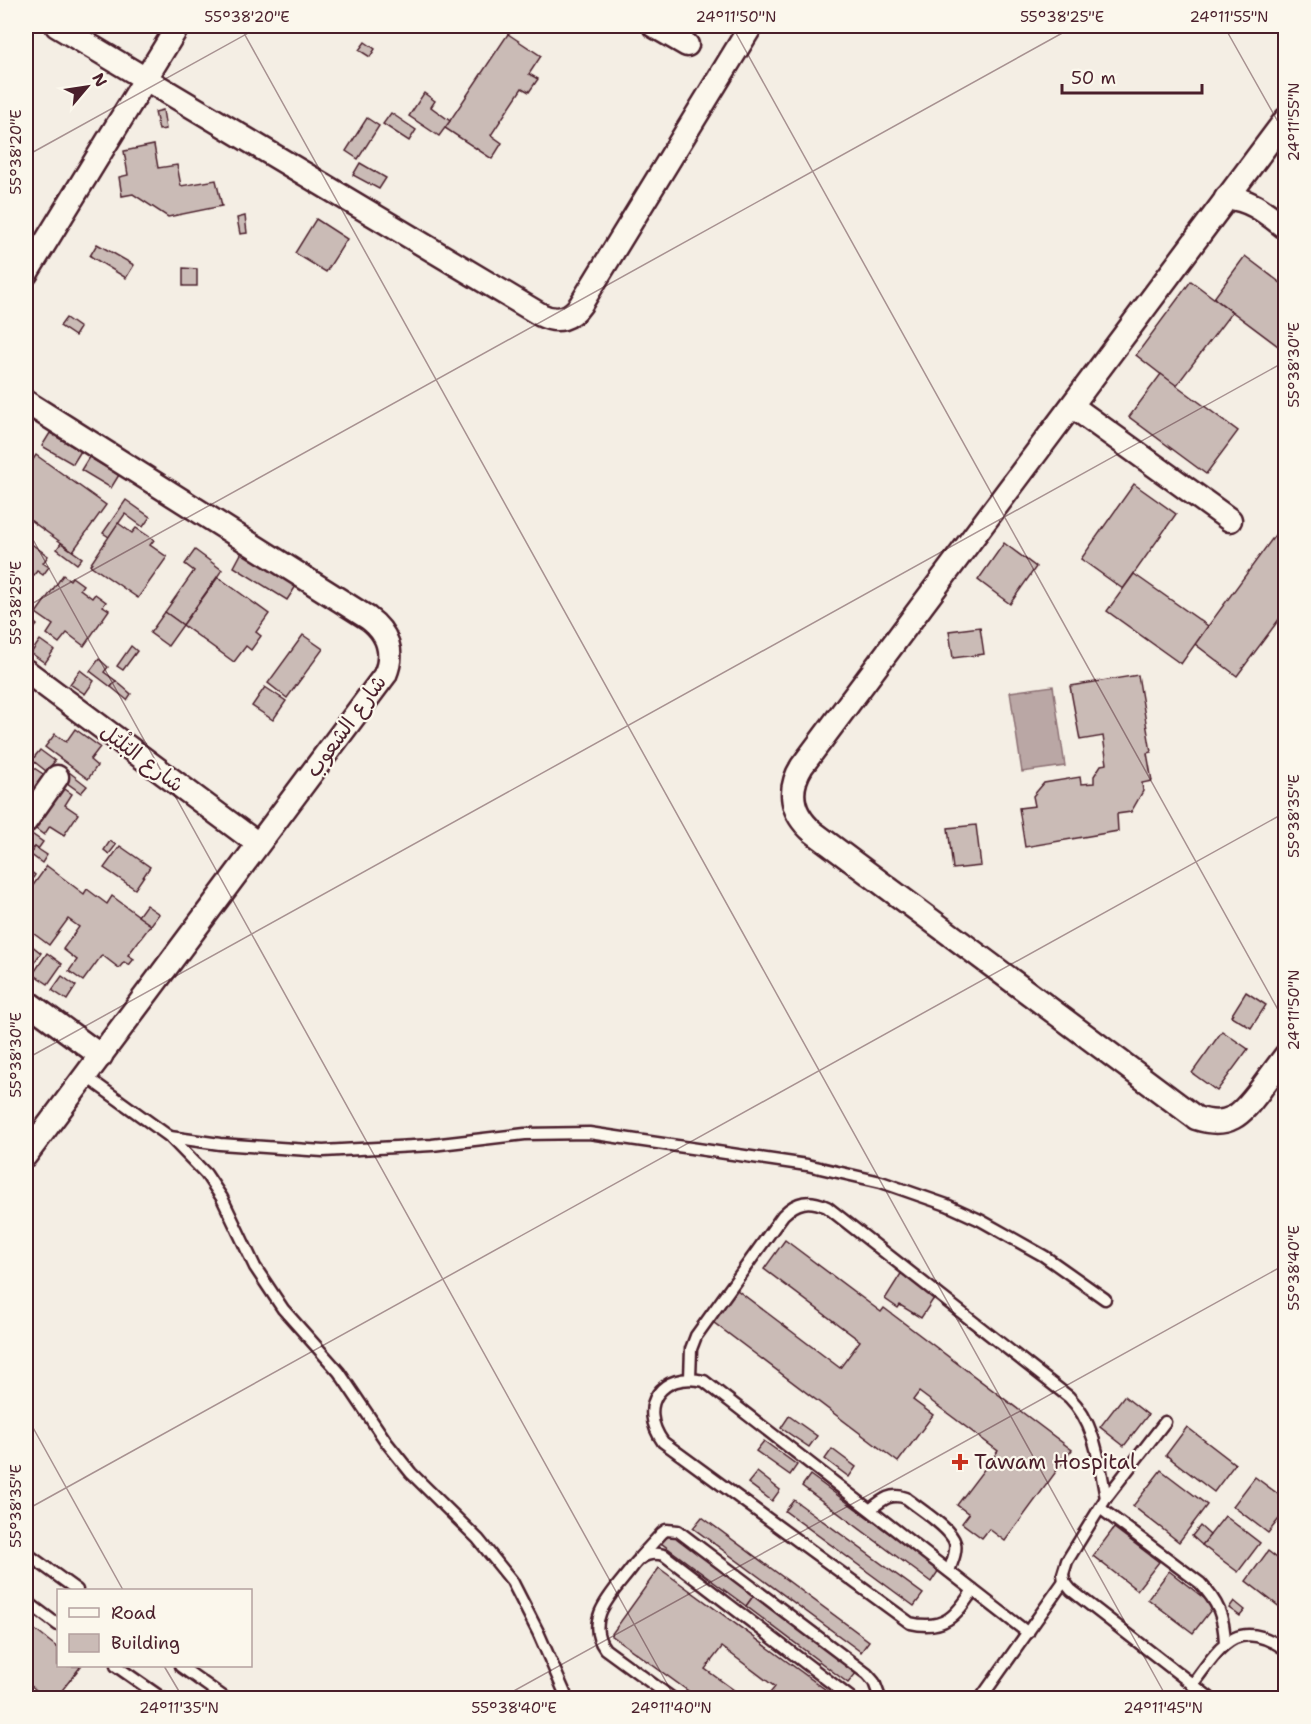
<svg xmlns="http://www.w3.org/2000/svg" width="1311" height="1724" viewBox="0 0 1311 1724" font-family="'Shantell Sans','Playpen Sans Arabic',sans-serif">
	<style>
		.water { fill: #baa7a5; stroke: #8d7174; stroke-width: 1.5 }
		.building { fill: #cabbb6; stroke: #4a1f2b; stroke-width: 1.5 }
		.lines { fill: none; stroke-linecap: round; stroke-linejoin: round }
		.service-casing { stroke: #4a1f2b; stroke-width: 15 }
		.minor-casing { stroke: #4a1f2b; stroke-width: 27 }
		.service { stroke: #fbf7ec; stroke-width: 10 }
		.minor { stroke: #fbf7ec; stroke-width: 22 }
		.ticks { fill: none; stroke: #4a1f2b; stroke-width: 1.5; stroke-opacity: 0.45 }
		.poi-dot { fill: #c8321e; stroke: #fbf7ec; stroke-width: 2 }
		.labels { text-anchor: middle; stroke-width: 4.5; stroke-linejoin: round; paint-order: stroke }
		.street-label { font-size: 21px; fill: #4a1f2b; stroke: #fbf7ec }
		.poi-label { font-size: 21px; fill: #4a1f2b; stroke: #fbf7ec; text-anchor: start }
		.neatline { fill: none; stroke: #4a1f2b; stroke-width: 2 }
		.ticks-label { font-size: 15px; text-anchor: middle; fill: #4a1f2b }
	</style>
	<rect width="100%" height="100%" fill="#f4eee4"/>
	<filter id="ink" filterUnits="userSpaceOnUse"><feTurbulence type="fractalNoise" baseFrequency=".0167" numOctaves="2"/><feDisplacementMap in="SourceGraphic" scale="12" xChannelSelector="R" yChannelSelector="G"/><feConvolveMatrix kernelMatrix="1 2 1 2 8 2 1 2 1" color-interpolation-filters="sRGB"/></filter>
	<g filter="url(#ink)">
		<polygon class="water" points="1053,686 1065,766 1022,772 1010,692"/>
		<g class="building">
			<polygon points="508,34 541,56 529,74 538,79 529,92 522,88 491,135 502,143 492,159 445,128"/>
			<polygon points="365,42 375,49 370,57 359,50"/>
			<polygon points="424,93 435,101 431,107 450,121 439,136 409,116"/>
			<polygon points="163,110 166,129 159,130 155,112"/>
			<polygon points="391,113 416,130 409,141 383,124"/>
			<polygon points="367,118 379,126 358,159 346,151"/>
			<polygon points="154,145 158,168 177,165 181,186 216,180 222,206 168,217 133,194 122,196 119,177 128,175 124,151"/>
			<polygon points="360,163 386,178 379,189 353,175"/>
			<polygon points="245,216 247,233 240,234 237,218"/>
			<polygon points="316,219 347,239 326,272 295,253"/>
			<polygon points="97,244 134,265 126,278 90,256"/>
			<polygon points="1245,256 1286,287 1286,352 1214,298"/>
			<polygon points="183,268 197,269 197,286 183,286"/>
			<polygon points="1191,281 1232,312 1176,386 1136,355"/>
			<polygon points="66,318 80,328 75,336 60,326"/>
			<polygon points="1161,374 1238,431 1206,474 1129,417"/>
			<polygon points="50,433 81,451 73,464 42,446"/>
			<polygon points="36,455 106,505 73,551 26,517 26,470"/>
			<polygon points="89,457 119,475 111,488 81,470"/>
			<polygon points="1134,484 1176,514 1123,589 1081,559"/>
			<polygon points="126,500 150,517 143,527 125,514 109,537 103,533"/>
			<polygon points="1286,520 1286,610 1237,676 1195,644"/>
			<polygon points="118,523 132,533 136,528 154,540 150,545 167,557 138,598 90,565"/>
			<polygon points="26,540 48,556 43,563 49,567 43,575 37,571 34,575 26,569"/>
			<polygon points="61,543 82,558 77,564 57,549"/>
			<polygon points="1004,543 1036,567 1010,604 978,580"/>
			<polygon points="195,550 222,570 183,625 165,612 194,571 185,564"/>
			<polygon points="242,552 296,586 287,600 234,567"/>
			<polygon points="1134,574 1208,626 1181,664 1107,611"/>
			<polygon points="63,575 70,580 72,577 83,585 80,589 92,598 95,594 106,602 103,606 109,610 84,646 67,633 59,643 47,634 53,625 36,613"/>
			<polygon points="218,577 269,614 256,632 261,636 251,650 246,646 234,662 183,625"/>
			<polygon points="165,612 183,625 168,646 150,633"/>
			<polygon points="26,615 37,625 31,632 26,628"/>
			<polygon points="980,627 984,654 953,658 949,631"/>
			<polygon points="303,635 323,649 287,698 268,683"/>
			<polygon points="40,640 54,650 45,663 31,653"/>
			<polygon points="131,646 137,651 123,670 117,666"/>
			<polygon points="99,659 108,667 104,672 116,681 111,687 90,671"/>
			<polygon points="80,670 94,681 85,694 70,684"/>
			<polygon points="1138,675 1151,752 1147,753 1152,781 1142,783 1143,791 1131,812 1117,814 1118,831 1025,847 1019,808 1035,806 1033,796 1044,783 1080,777 1081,784 1094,783 1094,776 1101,765 1107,764 1103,736 1080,740 1070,686"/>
			<polygon points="116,681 131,694 127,700 111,687"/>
			<polygon points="265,687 286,701 273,720 252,706"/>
			<polygon points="75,729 100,747 90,760 97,766 88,779 45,747 55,734 66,742"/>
			<polygon points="40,750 55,761 46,771 32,760"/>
			<polygon points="31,766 46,776 26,805 26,774"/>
			<polygon points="69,772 87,786 81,793 63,780"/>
			<polygon points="56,783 72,794 65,805 78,814 64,835 50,826 44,835 28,823"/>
			<polygon points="976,825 981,866 953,869 948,828"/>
			<polygon points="26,830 43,842 38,849 35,847 33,849 26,843"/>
			<polygon points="110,841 116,845 109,854 104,850"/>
			<polygon points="120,846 150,867 135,889 104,868"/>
			<polygon points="35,847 47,855 42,863 30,854"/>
			<polygon points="47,866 84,894 87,889 107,904 112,896 151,925 128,955 134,959 129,965 124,962 119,968 102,955 83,981 69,971 77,960 63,949 79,927 68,919 49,945 26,928 26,930 26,895"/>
			<polygon points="26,868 35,875 26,888"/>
			<polygon points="146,905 159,914 151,925 138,916"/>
			<polygon points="26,941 41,953 31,967 26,964"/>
			<polygon points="47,953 62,964 48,984 33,974"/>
			<polygon points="62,976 76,986 67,1000 52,990"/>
			<polygon points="1246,992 1266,1005 1251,1028 1231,1016"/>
			<polygon points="1222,1031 1248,1049 1217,1091 1192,1073"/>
			<polygon points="26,1044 32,1049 26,1057"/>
			<polygon points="785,1240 881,1312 884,1308 1072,1450 1005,1541 989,1529 982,1538 962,1523 969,1514 957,1505 998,1451 919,1392 913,1400 933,1415 898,1462 709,1319 733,1287 840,1368 860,1341 764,1269"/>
			<polygon points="902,1272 936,1295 921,1318 900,1305 898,1308 885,1299"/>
			<polygon points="1124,1396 1148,1415 1124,1446 1100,1427"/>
			<polygon points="789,1416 817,1436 809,1447 781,1428"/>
			<polygon points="1187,1427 1235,1464 1214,1492 1166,1455"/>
			<polygon points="764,1441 797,1465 790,1475 756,1451"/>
			<polygon points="832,1449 856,1467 849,1477 825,1459"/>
			<polygon points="1161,1470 1207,1505 1179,1542 1133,1506"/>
			<polygon points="757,1472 780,1490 772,1501 748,1483"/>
			<polygon points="810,1475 939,1570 931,1582 802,1486"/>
			<polygon points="1255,1477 1286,1500 1286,1510 1268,1533 1233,1506"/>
			<polygon points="794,1500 923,1594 914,1606 785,1511"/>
			<polygon points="1225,1516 1260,1543 1238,1572 1202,1545"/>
			<polygon points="702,1517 869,1641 861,1652 693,1528"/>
			<polygon points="1200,1526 1210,1535 1202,1545 1192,1536"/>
			<polygon points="1114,1528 1159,1562 1137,1590 1093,1556"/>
			<polygon points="1286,1531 1286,1547 1278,1541"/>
			<polygon points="669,1532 754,1595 746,1606 661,1543"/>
			<polygon points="1268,1551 1286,1565 1286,1602 1281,1608 1246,1581"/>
			<polygon points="659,1568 837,1698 766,1698 775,1687 722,1647 705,1669 745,1698 698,1698 611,1635"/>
			<polygon points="1169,1571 1214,1606 1193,1633 1148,1599"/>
			<polygon points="754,1595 857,1672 848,1683 746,1606"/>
			<polygon points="1234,1601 1245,1610 1240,1616 1229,1608"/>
			<polygon points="26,1623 58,1648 58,1666 81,1666 56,1698 46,1698 30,1685 26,1690"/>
			<polygon points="87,1692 96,1698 82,1698"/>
		</g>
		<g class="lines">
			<defs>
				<g id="service">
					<polyline points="84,1075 170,1137 206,1174 222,1198 255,1267 283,1309 339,1372 387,1443 411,1473 478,1539 512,1581 538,1632 567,1698"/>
					<polyline points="170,1137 220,1144 323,1151 432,1145 525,1134 589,1133 807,1165 881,1182 947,1205 980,1220 1044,1256 1105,1299"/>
					<path d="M690 1378 691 1349 696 1336 783 1215C797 1201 809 1199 827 1207L1069 1397C1096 1424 1099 1463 1106 1498"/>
					<polyline points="1165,1422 1106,1498 1067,1561 1063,1574 1064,1581 1071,1590 1210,1698"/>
					<path d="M1100 1508 1200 1583C1218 1602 1224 1616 1225 1643"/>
					<path d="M871 1509C882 1500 891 1492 906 1498 918 1508 951 1528 955 1543 957 1552 952 1562 949 1571"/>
					<polyline points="26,1553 77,1590"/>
					<polyline points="640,1557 662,1533 666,1530 678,1531 867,1674 874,1682 880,1698"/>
					<path d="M973 1590C956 1616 944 1631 910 1623L663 1442C637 1406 661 1371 704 1381L1028 1633"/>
					<polyline points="26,1601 58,1625"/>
					<polyline points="116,1666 162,1698"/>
					<polyline points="180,1666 225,1698"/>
					<path d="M1192 1685C1220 1647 1237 1615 1286 1650"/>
					<path d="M672 1698 605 1649C582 1618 616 1590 634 1565 643 1554 651 1552 664 1555L851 1698"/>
					<polyline points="981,1698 1064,1581"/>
				</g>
				<g id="minor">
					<path d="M57 26 541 315C557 323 571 319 581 304L751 26"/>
					<polyline points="654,26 687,45"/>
					<path d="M1286 119 802 766C787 790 791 813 813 832L1196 1118C1229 1129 1241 1115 1260 1090 1268 1079 1277 1067 1286 1055"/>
					<path d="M1226 198C1248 197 1269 215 1286 228"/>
					<polyline points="26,274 178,26"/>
					<path d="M26 402 368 618C387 632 395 652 385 675L26 1155"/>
					<polyline points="1072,406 1230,520"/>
					<polyline points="26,671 258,844"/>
					<polyline points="26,821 57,777"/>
					<polyline points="26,1001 101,1056"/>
				</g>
			</defs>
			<use href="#service" class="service-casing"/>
			<use href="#minor" class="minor-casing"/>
			<use href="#service" class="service"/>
			<use href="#minor" class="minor"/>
		</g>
	</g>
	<path class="ticks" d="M240 26 1167 1698M732 26 1286 1024M1224 26 1286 136M26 156 261 26M26 527 675 1698M26 607 1075 26M26 1059 1286 361M26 1415 123 1590M26 1510 1286 812M164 1666 183 1698M501 1698 1286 1264"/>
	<path class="poi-dot" d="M957 1453h6v6h6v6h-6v6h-6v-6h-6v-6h6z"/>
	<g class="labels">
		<g class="street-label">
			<text transform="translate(346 726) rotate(-54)" y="7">شارع الشعوب</text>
			<text transform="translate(142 758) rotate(37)" y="7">شارع البُلْبُل</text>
		</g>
		<g class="poi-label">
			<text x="974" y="1469">Tawam Hospital</text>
		</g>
	</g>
	<rect width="1311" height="1724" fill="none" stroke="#fbf7ec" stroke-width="66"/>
	<rect x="57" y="1589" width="195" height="78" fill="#fbf7ec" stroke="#b4a19f" stroke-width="1.5"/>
	<rect x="69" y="1608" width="30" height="9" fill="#fbf7ec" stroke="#b4a19f" stroke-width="1.5"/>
	<text x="111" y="1619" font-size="18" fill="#4a1f2b">Road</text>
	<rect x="69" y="1634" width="30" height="18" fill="#cabbb6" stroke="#b4a19f" stroke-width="1.5"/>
	<text x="111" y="1649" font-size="18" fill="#4a1f2b">Building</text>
	<g transform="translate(87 87) rotate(61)" stroke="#fbf7ec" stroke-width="4.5" paint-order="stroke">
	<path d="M0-4.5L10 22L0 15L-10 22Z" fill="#4a1f2b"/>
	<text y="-9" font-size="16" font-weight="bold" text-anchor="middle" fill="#4a1f2b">N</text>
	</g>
	<path d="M1062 84v9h140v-9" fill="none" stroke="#4a1f2b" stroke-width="3"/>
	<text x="1071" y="84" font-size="18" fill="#4a1f2b" stroke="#fbf7ec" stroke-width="4.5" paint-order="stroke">50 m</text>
	<rect x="33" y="33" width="1245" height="1658" class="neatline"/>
	<g class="ticks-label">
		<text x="247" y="22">55°38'20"E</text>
		<text x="736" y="22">24°11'50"N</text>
		<text x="1062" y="22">55°38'25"E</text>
		<text x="1229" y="22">24°11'55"N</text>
		<text transform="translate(1294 122) rotate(-90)" y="5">24°11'55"N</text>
		<text transform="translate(16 152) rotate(-90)" y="5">55°38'20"E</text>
		<text transform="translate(1294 365) rotate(-90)" y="5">55°38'30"E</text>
		<text transform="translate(16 603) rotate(-90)" y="5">55°38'25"E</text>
		<text transform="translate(1294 816) rotate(-90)" y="5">55°38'35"E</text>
		<text transform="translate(1294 1010) rotate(-90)" y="5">24°11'50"N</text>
		<text transform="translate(16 1055) rotate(-90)" y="5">55°38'30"E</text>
		<text transform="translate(1294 1268) rotate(-90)" y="5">55°38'40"E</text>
		<text transform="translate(16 1506) rotate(-90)" y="5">55°38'35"E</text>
		<text x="179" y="1713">24°11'35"N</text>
		<text x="514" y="1713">55°38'40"E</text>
		<text x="671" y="1713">24°11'40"N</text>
		<text x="1163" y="1713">24°11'45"N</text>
	</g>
</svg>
